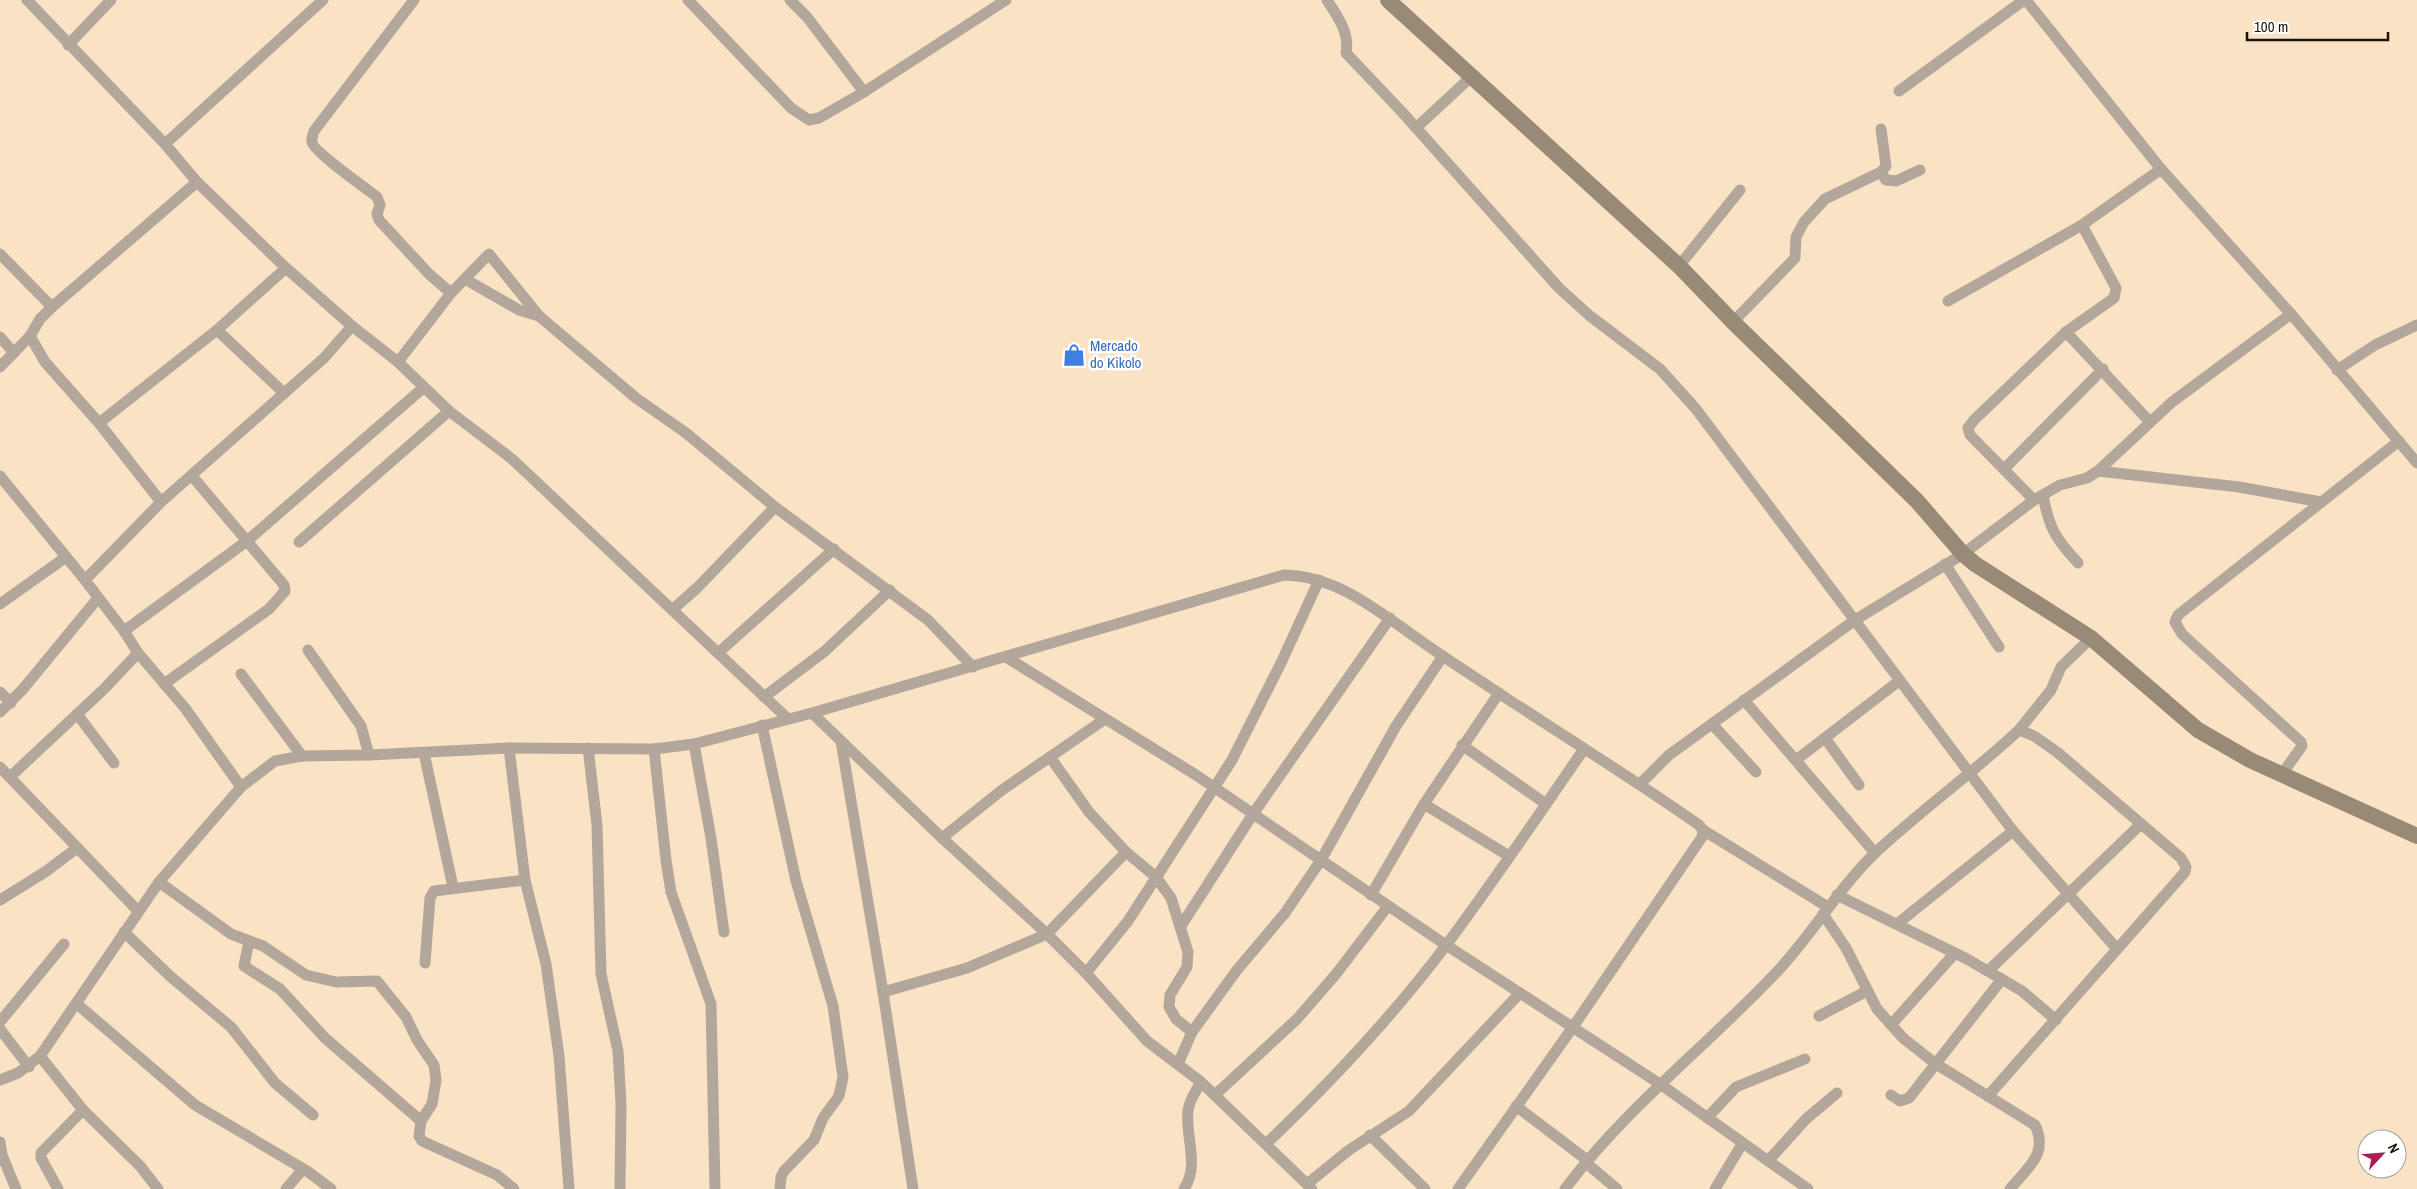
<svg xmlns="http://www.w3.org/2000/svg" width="2417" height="1189" viewBox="0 0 2417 1189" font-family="'Archivo Narrow',sans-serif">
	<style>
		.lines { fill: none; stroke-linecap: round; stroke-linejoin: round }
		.street { stroke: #b3a79b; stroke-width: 11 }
		.secondary { stroke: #998977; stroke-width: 16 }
		.labels { text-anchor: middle; stroke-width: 5; stroke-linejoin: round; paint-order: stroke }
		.shop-label { font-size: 15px; fill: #366cbe; stroke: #fff; text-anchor: start }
	</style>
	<rect width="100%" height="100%" fill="#fae2c4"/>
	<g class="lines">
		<g class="street">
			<polyline points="27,0 165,144 197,182 286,268 352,326 398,362 449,411 512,459 787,718"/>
			<path d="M414 0 314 131C313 135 311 139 312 142 313 151 367 189 377 197L380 205 377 214 379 220 429 274 451 293"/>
			<polyline points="688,0 791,108 809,120 819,118 864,92 1006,0"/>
			<polyline points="790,0 807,17 864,92"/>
			<path d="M1327 0C1337 16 1350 32 1346 53L1402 112 1559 288 1590 316 1660 369 1696 409 2013 831 2117 949"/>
			<polyline points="2026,0 2161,169 2291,314 2417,463"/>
			<polyline points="68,45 111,0"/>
			<polyline points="1899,91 2024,0"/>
			<polyline points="1416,128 1473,75"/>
			<polyline points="165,144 323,0"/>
			<polyline points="1881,172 1886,180 1896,181 1920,170"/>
			<polyline points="0,254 52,307"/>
			<polyline points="1679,266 1740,190"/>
			<polyline points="465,279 519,310 539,316"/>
			<polyline points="1948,301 2082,225 2161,169"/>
			<polyline points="1733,322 1795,258 1796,237 1804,222 1825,199 1881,172 1886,166 1881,129"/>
			<polyline points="217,330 284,393"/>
			<polyline points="2066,332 2149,421"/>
			<polyline points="0,337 14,353"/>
			<polyline points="398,362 451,293 489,254 539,316 636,398 686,433 775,507 928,620 973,667"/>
			<polyline points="0,367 30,336"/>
			<polyline points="2337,370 2375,345 2417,325"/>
			<polyline points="99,423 217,330 286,268"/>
			<polyline points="2005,468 2103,369"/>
			<polyline points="2098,471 2239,487 2321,502"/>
			<polyline points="0,476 85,580 124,631 138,653 185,708 241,787"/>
			<path d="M2043 495C2049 528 2055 538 2078 563"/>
			<polyline points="2034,500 1970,435 1968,428 1974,420 2066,332 2114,298 2116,288 2082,225"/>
			<polyline points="161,502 99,423 45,362 30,336 40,319 52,307 197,182"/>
			<polyline points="299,542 449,411"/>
			<polyline points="1945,564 1999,647"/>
			<polyline points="85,580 161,502 324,358 352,326"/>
			<polyline points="0,604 66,557"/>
			<polyline points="672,610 697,588 775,507"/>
			<polyline points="124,631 247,541 423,388"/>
			<polyline points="308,650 361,726 369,755"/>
			<polyline points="718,653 834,549"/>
			<polyline points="1006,657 1196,775 1446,945 1660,1084 1808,1189"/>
			<polyline points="241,674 302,756"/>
			<polyline points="164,684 269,609 285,591 284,585 192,476"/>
			<polyline points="0,692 11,703"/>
			<polyline points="764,697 825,651 890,590"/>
			<polyline points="1744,700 1875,853"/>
			<polyline points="0,712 23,689 98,598"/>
			<polyline points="812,713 942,838 1047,934 1086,973 1147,1041 1201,1082 1312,1189"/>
			<polyline points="77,714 114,763"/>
			<polyline points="1712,724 1756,772"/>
			<polyline points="762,725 796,881 833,1006 843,1077 839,1096 823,1118 814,1140 784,1171 781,1177 780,1189"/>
			<polyline points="2019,730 2051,690 2061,667 2091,638"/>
			<polyline points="1825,738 1859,785"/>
			<polyline points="841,741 883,992 913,1189"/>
			<polyline points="694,744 711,838 724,932"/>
			<polyline points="1462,745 1546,804"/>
			<polyline points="509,748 525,880 546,964 559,1056 569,1189"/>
			<polyline points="588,748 597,825 601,974 618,1051 621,1104 620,1189"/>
			<polyline points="654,749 666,860 671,892 711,1004 715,1189"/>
			<polyline points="424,753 453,887"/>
			<polyline points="1050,757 1089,812 1126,852 1156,877 1171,898 1188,952 1187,967 1170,995 1169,1007 1176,1019 1192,1032"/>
			<polyline points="1796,760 1899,681"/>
			<polyline points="0,767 138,911"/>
			<polyline points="2282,774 2302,746 2301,742 2182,634 2175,622 2178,615 2399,441"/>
			<polyline points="11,776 104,689 138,653"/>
			<polyline points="1640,784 1669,755 1855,620 1963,554 2034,500 2060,485 2087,478 2098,471 2172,402 2291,314"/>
			<polyline points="1424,804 1509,856"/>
			<polyline points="942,838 1002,790 1105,719"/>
			<polyline points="159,882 231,934 263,946 306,975 336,982 377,981 406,1017 417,1040 434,1065 436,1080 432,1104 421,1121 419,1136 422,1141 497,1175 514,1189"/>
			<polyline points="1371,895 1424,804 1499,693"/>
			<polyline points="1837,895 1967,959 2022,991 2056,1020"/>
			<polyline points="0,900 45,872 77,848"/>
			<path d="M1823 914 1846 948 1877 1009 1903 1038 1936 1064 2035 1125C2049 1154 2027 1168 2010 1189"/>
			<polyline points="1897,924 2013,831"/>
			<polyline points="1181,926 1253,814 1390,618"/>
			<polyline points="124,932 171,977 231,1027 275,1083 313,1115"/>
			<polyline points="249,941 244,966 280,989 325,1038 421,1121"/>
			<polyline points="425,963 430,898 434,891 525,880"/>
			<polyline points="1988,971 2141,824"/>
			<polyline points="1086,973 1128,921 1232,760 1281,663 1319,580"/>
			<polyline points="883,992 967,968 1047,934 1126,852"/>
			<polyline points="77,1004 195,1105 307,1171 331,1189"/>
			<polyline points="1819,1016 1867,991"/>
			<polyline points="0,1022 64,944"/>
			<polyline points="1891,1025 1955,953"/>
			<polyline points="0,1029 29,1067"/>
			<polyline points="40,1056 83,1110 140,1166 158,1189"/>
			<polyline points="1178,1064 1192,1032 1237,970 1285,913 1321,860 1396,726 1443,656"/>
			<path d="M0 1080 18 1073 40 1056 159 882 241 787 275 761 302 756 369 755 509 748 654 749 694 744 812 713 1284 575C1338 576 1379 612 1421 641 1449 661 1478 679 1506 698 1571 740 1636 781 1699 825L1703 830 1828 907"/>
			<polyline points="1215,1095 1297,1019 1336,974 1388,906"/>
			<polyline points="1891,1095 1900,1101 1909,1098 2002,979"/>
			<polyline points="1516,1106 1587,1160"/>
			<polyline points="1707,1118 1736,1087 1805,1059"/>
			<polyline points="1370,1135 1425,1189"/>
			<polyline points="0,1142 2,1155 16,1189"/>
			<path d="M1266 1144C1331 1082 1393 1016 1447 944 1494 881 1539 814 1584 749"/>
			<polyline points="1768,1161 1806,1119 1837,1093"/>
			<polyline points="1585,1162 1617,1189"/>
			<polyline points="1307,1184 1349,1150 1409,1111 1520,993"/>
			<polyline points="58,1189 41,1158 41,1153 83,1110"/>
			<polyline points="286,1189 303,1169"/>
			<path d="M1184 1189C1200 1165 1185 1137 1188 1111 1189 1100 1196 1091 1201 1082"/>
			<polyline points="1458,1189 1573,1027 1702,837 1703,830"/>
			<path d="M1565 1189C1624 1110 1703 1049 1771 978 1809 940 1836 891 1875 853 1921 810 1973 773 2019 730L2034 736 2057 752 2181 858 2186 867 2185 872 1988 1096"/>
			<polyline points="1715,1189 1742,1144"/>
		</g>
		<polyline class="secondary" points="1388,0 1679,266 1733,322 1917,501 1963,554 1975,564 2091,638 2198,730 2250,760 2417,836"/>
	</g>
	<defs>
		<symbol id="shop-bare" viewBox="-9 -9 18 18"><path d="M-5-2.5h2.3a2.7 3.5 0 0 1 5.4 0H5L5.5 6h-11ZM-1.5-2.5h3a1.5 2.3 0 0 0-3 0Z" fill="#3f7fe0" stroke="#fff" stroke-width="2.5" paint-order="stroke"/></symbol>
	</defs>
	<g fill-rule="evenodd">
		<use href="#shop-bare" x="1058" y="339" width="32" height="32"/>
	</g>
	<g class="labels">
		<g class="shop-label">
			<text x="1090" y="351">Mercado<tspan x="1090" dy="17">do Kikolo</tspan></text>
		</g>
	</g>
	<g transform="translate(2382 1154) rotate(64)"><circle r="24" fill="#ffffff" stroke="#a4a19c"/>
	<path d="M0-4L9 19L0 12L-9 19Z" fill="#ac1d57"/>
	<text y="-8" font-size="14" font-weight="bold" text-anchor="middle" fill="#1b1308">N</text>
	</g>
	<path d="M2247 32v8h141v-8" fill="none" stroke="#1b1308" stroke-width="2.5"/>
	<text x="2254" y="32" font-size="15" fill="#1b1308" stroke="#ffffff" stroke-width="4" paint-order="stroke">100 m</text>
</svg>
